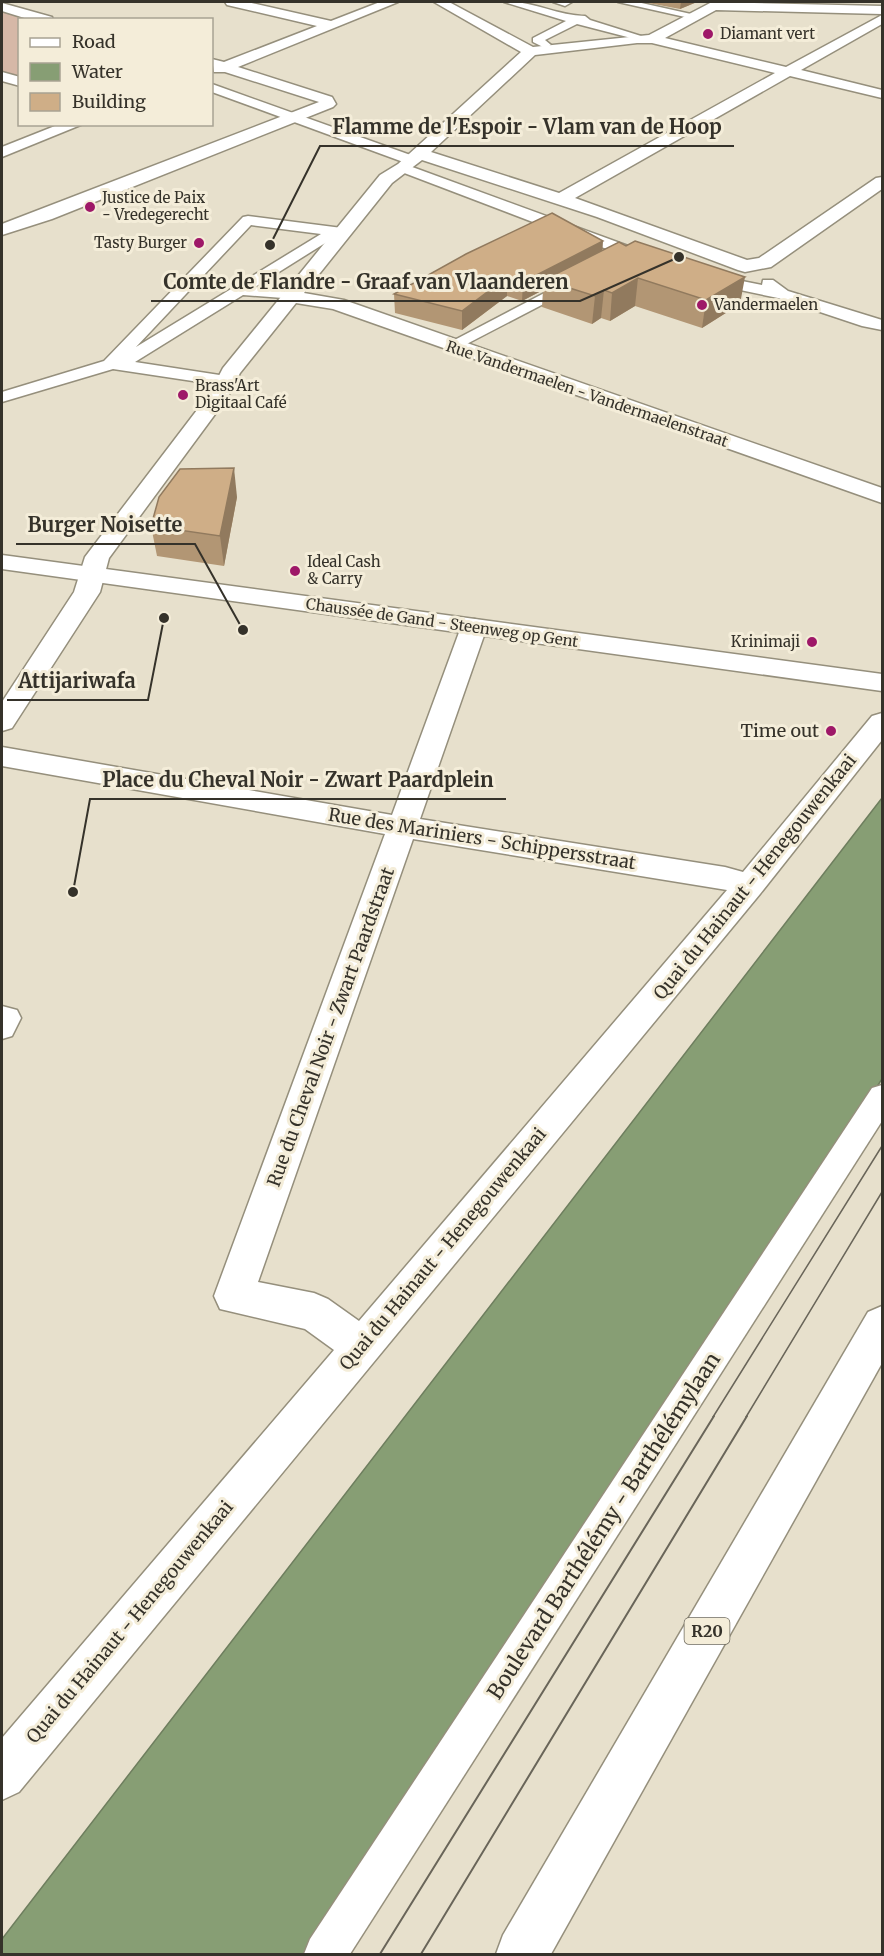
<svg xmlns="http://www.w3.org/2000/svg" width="884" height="1956" viewBox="0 0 884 1956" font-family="Merriweather,serif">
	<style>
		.green { fill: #d6b8a7 }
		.water { fill: #879e74; stroke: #6e7e5e; stroke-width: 1.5 }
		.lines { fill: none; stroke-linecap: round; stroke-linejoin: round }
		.pedestrian-casing { stroke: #958f7c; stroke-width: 3 }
		.minor-casing { stroke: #958f7c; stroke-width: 3 }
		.tertiary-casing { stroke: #958f7c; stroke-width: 3 }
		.primary-casing { stroke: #958f7c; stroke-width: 3 }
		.pedestrian { fill: #fff; fill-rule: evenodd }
		.minor { fill: #fff; fill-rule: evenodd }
		.tertiary { fill: #fff; fill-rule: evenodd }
		.primary { fill: #fff; fill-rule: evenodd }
		.tram-far1 { stroke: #696559; stroke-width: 1.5 }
		.tram { stroke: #696559; stroke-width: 2 }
		.wall { fill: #b29674 }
		.shaded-wall { fill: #917a5e }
		.building { fill: #cfae87; stroke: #917a5e; stroke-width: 1.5 }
		.poi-dot { fill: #9e1868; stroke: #f4edd9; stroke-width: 2 }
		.labels { text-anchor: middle; stroke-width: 6; stroke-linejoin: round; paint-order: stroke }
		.far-poi-label { font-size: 15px; fill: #35322a; stroke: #f4edd9; text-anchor: start }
		.far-street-label { font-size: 15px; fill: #35322a; stroke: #f4edd9 }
		.shield { fill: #f4edd9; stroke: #6e6a5e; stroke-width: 1.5 }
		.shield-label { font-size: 16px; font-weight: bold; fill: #35322a }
		.poi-label { font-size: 18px; fill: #35322a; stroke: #f4edd9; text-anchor: end }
		.street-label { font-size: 18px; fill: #35322a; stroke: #f4edd9 }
		.near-street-label { font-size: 21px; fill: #35322a; stroke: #f4edd9 }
		.leader { fill: none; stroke: #35322a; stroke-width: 2 }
		.callout-dot { fill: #35322a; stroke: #f4edd9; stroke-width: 2 }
		.callout-label { font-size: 20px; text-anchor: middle; font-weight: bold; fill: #35322a; stroke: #f4edd9; stroke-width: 6; stroke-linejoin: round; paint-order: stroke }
	</style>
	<rect width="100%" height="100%" fill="#e7e0cc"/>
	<polygon class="green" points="2,12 28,19 20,20 19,77 2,72"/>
	<polygon class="water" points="882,798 882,1079 306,1954 2,1954 2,1939"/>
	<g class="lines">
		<defs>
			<g id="pedestrian">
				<path d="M504 2C531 0 558 16 585 16L590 20 641 36 635 39 577 24 545 40 551 45 545 48 533 42V38L566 21Z"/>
				<polygon points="618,2 637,2 700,16 694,19"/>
				<polygon points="212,84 416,157 418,160 411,164 406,163 212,92"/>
				<polygon points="404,164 650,254 653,257 645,262 572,237 399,171 397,168"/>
				<path d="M248 216 342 228 349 232 330 240 255 287 296 293 298 296 296 299 243 295 135 362 226 376 232 377 235 381 232 385 226 386 113 369 2 402V392L104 361 243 217ZM251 225 321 234 136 347Z"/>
				<polygon points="707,274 762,285 763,280 773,280 788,291 882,320 882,330 862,326 778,298 702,282 699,279"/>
				<polygon points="575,277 583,282 580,285 457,349 445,349 443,346"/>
				<polygon points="2,1006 17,1010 21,1018 12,1036 2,1039"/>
				<polygon points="882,1085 882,1121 350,1954 304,1954 310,1939 872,1088"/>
			</g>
			<g id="minor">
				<polygon points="225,2 247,2 331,21 380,2 398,2 238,67 332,97 336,104 333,107 52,219 2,235 2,224 319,102 225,72 214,72 212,59 224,62 317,26 227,5"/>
				<path d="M434 2H449L533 47 649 35 712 2 882 6V14L716 10 665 38 786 67 882 15V24L801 70 882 90V98L790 76 575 198 747 260 759 258 876 178 882 177V189L771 267 745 272 738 270 597 217 422 160 392 183 304 293 344 300 882 488V503L333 309 296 303 240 373 227 398 109 558 100 592 12 728 2 731V702L74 592 85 557 210 393 223 368 380 175 398 164 521 52ZM637 43H652L775 73 559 193 431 152 535 55Z"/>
				<polygon points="553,2 572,2 565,6"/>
				<polygon points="2,3 52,17 53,20 31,20 2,11"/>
				<polygon points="2,72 20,77 20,86 2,81"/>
				<polygon points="60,124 83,124 2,157 2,147"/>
				<path d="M474 619 483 621 487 627 420 819 725 867 743 872 872 716 882 713V740L760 894 19 1792 2 1800V1738L334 1350 305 1329 220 1309 214 1296 385 834 2 766V747L392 815 461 627 465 621ZM413 839 727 890 359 1321 328 1299 314 1293 258 1282Z"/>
			</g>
			<polygon id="tertiary" points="2,555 882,674 882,691 2,569"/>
			<polygon id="primary" points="882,1306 882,1363 551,1954 496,1954 503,1935 868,1312"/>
		</defs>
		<use href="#pedestrian" class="pedestrian-casing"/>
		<use href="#minor" class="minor-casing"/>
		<use href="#tertiary" class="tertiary-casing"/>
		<use href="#primary" class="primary-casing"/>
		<use href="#pedestrian" class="pedestrian"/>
		<use href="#minor" class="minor"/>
		<use href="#tertiary" class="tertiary"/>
		<use href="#primary" class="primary"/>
		<g class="tram-far1">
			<polyline points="713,1417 882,1146"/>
			<polyline points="746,1417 882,1192"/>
		</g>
		<g class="tram">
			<polyline points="380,1954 714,1416"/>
			<polyline points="421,1954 747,1416"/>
		</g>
	</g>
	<g class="wall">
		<polygon points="643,2 697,2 680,9"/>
		<polygon points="626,246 740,304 702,328 635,306 610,321 601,318 592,324 542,307 543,290 522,301 507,296 462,330 395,313 394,294 603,250"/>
		<polygon points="237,497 224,566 157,556 151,526"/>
	</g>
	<g class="shaded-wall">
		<polygon points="681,2 697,2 680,9"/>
		<polygon points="603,241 602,260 544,280 543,290 522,301 523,282"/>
		<polygon points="507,277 507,296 462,330 462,311"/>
		<polygon points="745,277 740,304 702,328 706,300"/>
		<polygon points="638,278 635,306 610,321 612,293"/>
		<polygon points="604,290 601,318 592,324 595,296"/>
		<polygon points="234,468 237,497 224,566 220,536"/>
	</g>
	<g class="building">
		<polygon points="552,213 603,241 523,282 507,277 462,311 394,294 466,254"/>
		<polygon points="635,241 745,277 706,300 638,278 612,293 604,290 595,296 544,280 619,242 626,246"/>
		<polygon points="234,468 220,536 151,526 159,497 180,469"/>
	</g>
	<g class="poi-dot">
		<circle cx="708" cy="34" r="6"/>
		<circle cx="90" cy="207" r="6"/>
		<circle cx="199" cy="243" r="6"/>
		<circle cx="702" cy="305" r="6"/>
		<circle cx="183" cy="395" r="6"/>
		<circle cx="295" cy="571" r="6"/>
		<circle cx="812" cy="642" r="6"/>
		<circle cx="831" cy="731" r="6"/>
	</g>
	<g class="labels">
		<g class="far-poi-label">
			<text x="720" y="39">Diamant vert</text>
			<text x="102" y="203">Justice de Paix<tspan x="102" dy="17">- Vredegerecht</tspan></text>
			<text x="187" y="248" text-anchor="end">Tasty Burger</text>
			<text x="714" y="310">Vandermaelen</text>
			<text x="195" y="391">Brass'Art<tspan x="195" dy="17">Digitaal Café</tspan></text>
			<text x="307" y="567">Ideal Cash<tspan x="307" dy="17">&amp; Carry</tspan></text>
			<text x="800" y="647" text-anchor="end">Krinimaji</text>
		</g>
		<g class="far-street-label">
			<text transform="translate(587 394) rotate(19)" y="5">Rue Vandermaelen - Vandermaelenstraat</text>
			<text transform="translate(442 623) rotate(8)" y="5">Chaussée de Gand - Steenweg op Gent</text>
		</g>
		<rect class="shield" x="684.5" y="1618" width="45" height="26" rx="4.5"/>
		<g class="shield-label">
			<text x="707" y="1637">R20</text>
		</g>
		<g class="poi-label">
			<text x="819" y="737">Time out</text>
		</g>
		<g class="street-label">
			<text transform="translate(482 839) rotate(9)" y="6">Rue des Mariniers - Schippersstraat</text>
			<text transform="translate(755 877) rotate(-51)" y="6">Quai du Hainaut - Henegouwenkaai</text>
			<text transform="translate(331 1027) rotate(-70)" y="6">Rue du Cheval Noir - Zwart Paardstraat</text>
			<text transform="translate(443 1249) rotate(-50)" y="6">Quai du Hainaut - Henegouwenkaai</text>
			<text transform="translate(130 1622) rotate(-50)" y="6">Quai du Hainaut - Henegouwenkaai</text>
		</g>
		<g class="near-street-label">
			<text transform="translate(604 1526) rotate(-57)" y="7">Boulevard Barthélémy - Barthélémylaan</text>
		</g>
	</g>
	<path class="leader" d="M270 245L320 146H734M679 257L580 301H151M243 630L195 544H16M164 618L148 700H7M73 892L90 799H506"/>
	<g class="callout-dot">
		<circle cx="270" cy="245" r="6"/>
		<circle cx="679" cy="257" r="6"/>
		<circle cx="243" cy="630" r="6"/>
		<circle cx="164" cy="618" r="6"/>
		<circle cx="73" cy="892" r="6"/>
	</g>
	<g class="callout-label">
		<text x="527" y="134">Flamme de l'Espoir - Vlam van de Hoop</text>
		<text x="366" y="289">Comte de Flandre - Graaf van Vlaanderen</text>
		<text x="105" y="532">Burger Noisette</text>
		<text x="77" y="688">Attijariwafa</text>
		<text x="298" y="787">Place du Cheval Noir - Zwart Paardplein</text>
	</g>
	<rect width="884" height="1956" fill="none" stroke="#35322a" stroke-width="6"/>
	<rect x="18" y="18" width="195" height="108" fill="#f4edd9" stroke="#a8a293" stroke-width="1.5"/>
	<rect x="30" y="38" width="30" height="9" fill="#ffffff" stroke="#a8a293" stroke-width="1.5"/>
	<text x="72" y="48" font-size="18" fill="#35322a">Road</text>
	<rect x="30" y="63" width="30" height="18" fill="#879e74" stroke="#a8a293" stroke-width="1.5"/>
	<text x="72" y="78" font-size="18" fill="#35322a">Water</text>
	<rect x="30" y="93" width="30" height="18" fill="#cfae87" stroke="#a8a293" stroke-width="1.5"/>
	<text x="72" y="108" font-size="18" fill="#35322a">Building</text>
</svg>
